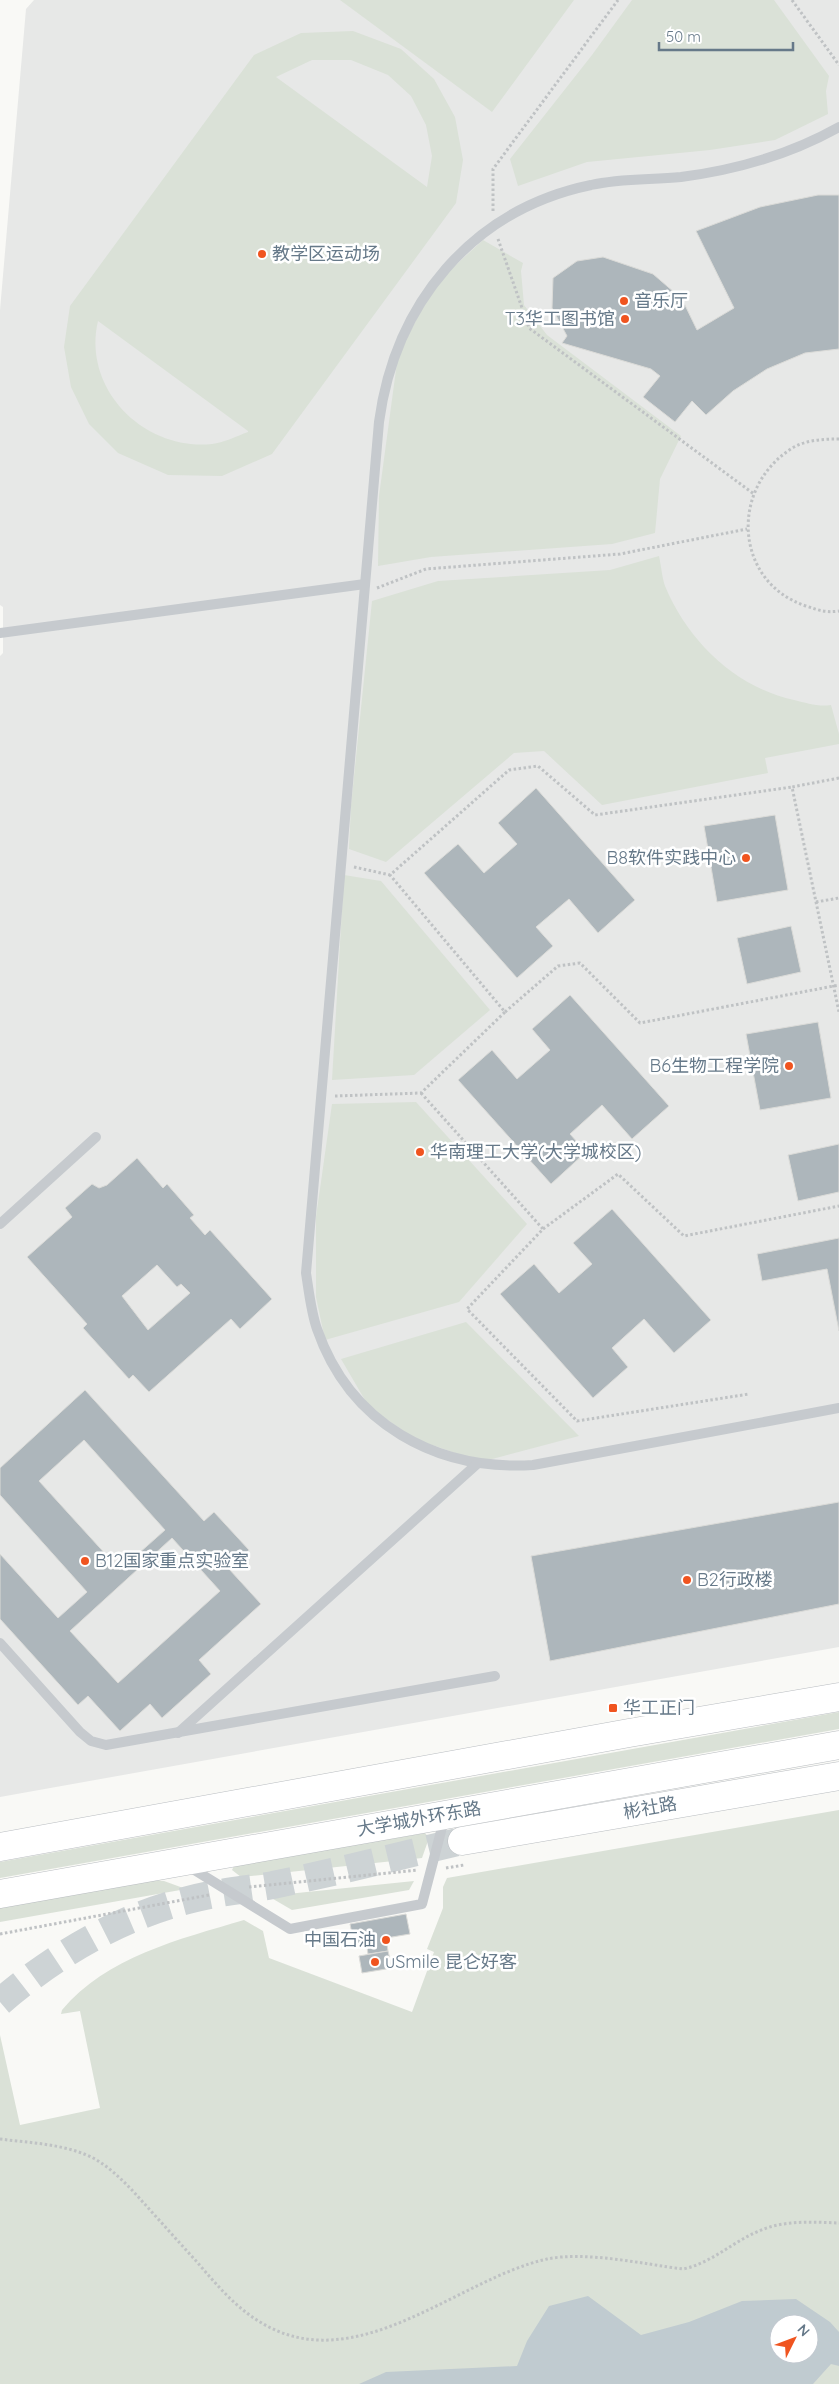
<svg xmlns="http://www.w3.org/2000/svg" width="839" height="2384" viewBox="0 0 839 2384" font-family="Quicksand,'Noto Sans SC',sans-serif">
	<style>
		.built { fill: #e7e8e7 }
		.green { fill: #dae1d7; fill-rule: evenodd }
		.water { fill: #c0cbd0; fill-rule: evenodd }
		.building { fill: #adb6bb; stroke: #dbdbd8; fill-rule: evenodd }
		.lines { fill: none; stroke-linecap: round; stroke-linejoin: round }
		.primary-tunnel { stroke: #cdd3d5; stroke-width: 28; stroke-dasharray: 28 14; stroke-linecap: butt }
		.primary-casing { stroke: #b9bdc1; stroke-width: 29 }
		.path { stroke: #bfc2c4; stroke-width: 3; stroke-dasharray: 2.5 2.5; stroke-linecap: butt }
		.service { stroke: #c6cace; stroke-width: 10 }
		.primary { stroke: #fff; stroke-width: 28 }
		.poi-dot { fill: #f0541f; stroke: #fff; stroke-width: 2 }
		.labels { text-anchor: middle; stroke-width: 5; stroke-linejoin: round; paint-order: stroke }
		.poi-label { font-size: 18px; fill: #667989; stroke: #fff; text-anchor: start }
		.street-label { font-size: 18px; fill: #667989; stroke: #fff }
	</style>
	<rect width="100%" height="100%" fill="#f9f9f6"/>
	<polygon class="built" points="34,0 839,0 839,1647 0,1797 0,656 3,653 3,607 0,605 0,310 26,9"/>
	<g class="green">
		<polygon points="340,0 574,0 492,112"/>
		<polygon points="632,0 774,0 829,76 826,91 828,114 775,140 710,150 587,162 518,186 510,159 592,55"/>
		<path d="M353 31 401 49 434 79 455 117 463 160 456 203 272 454 222 476 168 475 118 453 89 424 71 387 64 347 70 306 254 55 301 33ZM312 60H351L388 75 411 96 426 125 432 156 427 187 276 77ZM98 321 248 431V432C237 436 223 443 212 444 143 451 82 388 98 321Z"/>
		<polygon points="483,240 523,263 521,271 524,305 547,335 681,436 660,479 655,533 612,544 431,557 378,566 379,496 398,355 435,284"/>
		<path d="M659 556C661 565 662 577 665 586 688 641 735 687 794 700 807 703 818 707 831 705L839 734V744L765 758 768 773 602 805 544 751 514 753 386 862 349 849 351 806 372 601 438 581 610 570Z"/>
		<polygon points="344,875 381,881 490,1010 414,1075 332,1080"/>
		<polygon points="416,1102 527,1224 459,1302 325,1340 316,1297 316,1217 332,1104"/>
		<polygon points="466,1322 579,1436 481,1462 415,1439 369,1407 341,1359"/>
		<polygon points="839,1712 839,1729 0,1878 0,1862"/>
		<path d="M839 1810V2384H0V2035L20 2125 100 2108 80 2011 61 2014 62 2010C106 1957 180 1939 244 1920L263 1931 269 1958 412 2012 434 1952 427 1949 443 1908V1887L447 1878ZM779 2324H809V2354H779Z"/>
		<polygon points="425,1833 429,1838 422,1858 241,1877 232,1870 234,1866"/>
		<polygon points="151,1880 164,1881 186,1889 0,1922 0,1908"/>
		<polygon points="414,1881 409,1890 292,1910 268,1896"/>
	</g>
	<path class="water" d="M588 2296 641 2335 689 2322 742 2301 796 2299 830 2322 839 2332V2366L831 2364 813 2384H359L386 2372 517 2366 527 2341 549 2306ZM779 2324H809V2354H779Z"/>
	<g class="building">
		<polygon points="818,195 839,195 839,349 805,353 767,369 733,391 706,415 692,401 675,422 643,397 660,376 651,369 562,343 567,336 552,308 553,278 577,261 603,257 653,274 682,299 697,330 734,308 696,231 760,207"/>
		<polygon points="536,788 635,900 598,933 569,899 536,927 553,946 517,978 424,873 458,844 484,873 517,844 498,823"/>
		<polygon points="775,815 788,890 717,902 704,826"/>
		<polygon points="791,926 801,972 747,984 737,938"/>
		<polygon points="570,995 669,1106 632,1139 602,1105 570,1134 586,1152 551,1184 458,1080 492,1050 517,1079 550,1050 532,1029"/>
		<polygon points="818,1022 831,1098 760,1110 746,1034"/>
		<polygon points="839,1144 839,1192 798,1201 788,1155"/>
		<path d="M137 1158 163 1188 167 1184 194 1215 190 1218 205 1235 210 1230 272 1299 240 1329 231 1319 149 1392 133 1375 129 1379 83 1328 87 1324 27 1257 72 1217 65 1208 92 1184 99 1188 107 1185ZM157 1265 177 1287 181 1284 190 1293 148 1330 122 1296Z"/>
		<polygon points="612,1209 711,1320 674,1353 644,1319 612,1348 628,1367 593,1398 500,1294 534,1264 559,1293 592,1264 573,1243"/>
		<polygon points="839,1238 839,1331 827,1269 762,1281 757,1254"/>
		<path d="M85 1390 204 1521 214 1512 249 1550 229 1569 261 1604 199 1660 211 1674 162 1718 150 1704 120 1731 88 1696 78 1705 0 1619V1554L58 1618 87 1592 0 1495V1468ZM84 1440 165 1530 120 1570 39 1481ZM172 1538 220 1591 118 1683 70 1631Z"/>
		<polygon points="839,1502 839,1604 550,1661 531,1556"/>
		<polygon points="406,1914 410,1934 386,1938 388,1951 368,1954 366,1942 354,1944 350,1924"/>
		<polygon points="388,1951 392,1968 362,1973 359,1956"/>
	</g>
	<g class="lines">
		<path class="primary-tunnel" d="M0 2002C55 1955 118 1918 188 1900 216 1892 245 1890 273 1885 336 1872 399 1856 462 1841"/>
		<defs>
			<g id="primary">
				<polyline points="462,1841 839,1776"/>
				<polyline points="0,1847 629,1733 839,1697"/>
				<polyline points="0,1894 839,1745"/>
			</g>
		</defs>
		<use href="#primary" class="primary-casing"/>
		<g class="path">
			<polyline points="792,0 839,65"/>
			<polyline points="493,211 493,169 618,0"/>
			<polyline points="498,239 529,328 754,494"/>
			<path d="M839 439C822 439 802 440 788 451 729 492 736 583 806 606 818 610 826 613 839 611"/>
			<polyline points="377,588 426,569 620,554 747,529"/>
			<polyline points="839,778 792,787 839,1012"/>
			<polyline points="354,867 390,875"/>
			<polyline points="816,902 839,898"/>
			<polyline points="505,1012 558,966 580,963 640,1023 839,985"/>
			<polyline points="421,1093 543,1229 467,1309 577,1421 749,1394"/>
			<polyline points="335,1096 421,1093 505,1012 390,875 509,770 538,766 595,815 792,787"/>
			<polyline points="543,1229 618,1174 684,1236 839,1206"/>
			<polyline points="446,1868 464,1865"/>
			<polyline points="249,1887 417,1870"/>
			<polyline points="0,1934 209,1895"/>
			<path d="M0 2139C31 2143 67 2144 95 2159 109 2167 120 2178 131 2189 153 2213 175 2238 197 2262 216 2284 235 2307 260 2322 356 2381 457 2279 547 2259 586 2251 643 2264 683 2269 712 2263 732 2242 759 2231 783 2220 813 2222 839 2223"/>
		</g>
		<g class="service">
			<path d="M839 127C791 154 735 170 681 177 651 180 621 178 591 185 471 210 395 304 379 422L306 1273C309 1292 311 1312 317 1329 350 1424 436 1471 533 1465L839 1408"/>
			<polyline points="0,633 365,584"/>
			<polyline points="0,1224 96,1137"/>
			<polyline points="0,1643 80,1732 91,1741 106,1745 495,1676"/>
			<polyline points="178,1733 477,1464"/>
			<polyline points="188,1866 290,1929 422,1904 445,1816"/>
		</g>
		<use href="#primary" class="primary"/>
	</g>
	<g class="poi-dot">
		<circle cx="262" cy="254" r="5"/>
		<circle cx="624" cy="301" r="5"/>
		<circle cx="625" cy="319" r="5"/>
		<circle cx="746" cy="858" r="5"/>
		<circle cx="789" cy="1066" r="5"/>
		<circle cx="420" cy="1152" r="5"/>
		<circle cx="85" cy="1561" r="5"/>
		<circle cx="687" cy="1580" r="5"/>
		<rect x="608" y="1703" width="10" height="10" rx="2.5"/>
		<circle cx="386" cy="1940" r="5"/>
		<circle cx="375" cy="1962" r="5"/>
	</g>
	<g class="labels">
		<g class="poi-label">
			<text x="272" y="260">教学区运动场</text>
			<text x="634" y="307">音乐厅</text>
			<text x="615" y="325" text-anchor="end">T3华工图书馆</text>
			<text x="736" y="864" text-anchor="end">B8软件实践中心</text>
			<text x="779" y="1072" text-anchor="end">B6生物工程学院</text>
			<text x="430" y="1158">华南理工大学(大学城校区)</text>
			<text x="95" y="1567">B12国家重点实验室</text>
			<text x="697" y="1586">B2行政楼</text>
			<text x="623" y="1714">华工正门</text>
			<text x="376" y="1946" text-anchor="end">中国石油</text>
			<text x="385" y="1968">uSmile 昆仑好客</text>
		</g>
		<g class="street-label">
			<text transform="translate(650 1808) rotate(-10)" y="6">彬社路</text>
			<text transform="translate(419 1819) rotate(-10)" y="6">大学城外环东路</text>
		</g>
	</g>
	<g transform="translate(794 2339) rotate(48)"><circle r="24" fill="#ffffff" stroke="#c2c9d0"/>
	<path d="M0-4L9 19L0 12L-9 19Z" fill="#f0541f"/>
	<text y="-8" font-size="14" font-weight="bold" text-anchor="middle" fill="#667989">N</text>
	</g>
	<path d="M659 42v8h134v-8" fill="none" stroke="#667989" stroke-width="2.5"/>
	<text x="666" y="42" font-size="15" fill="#667989" stroke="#ffffff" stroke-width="4" paint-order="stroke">50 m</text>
</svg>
